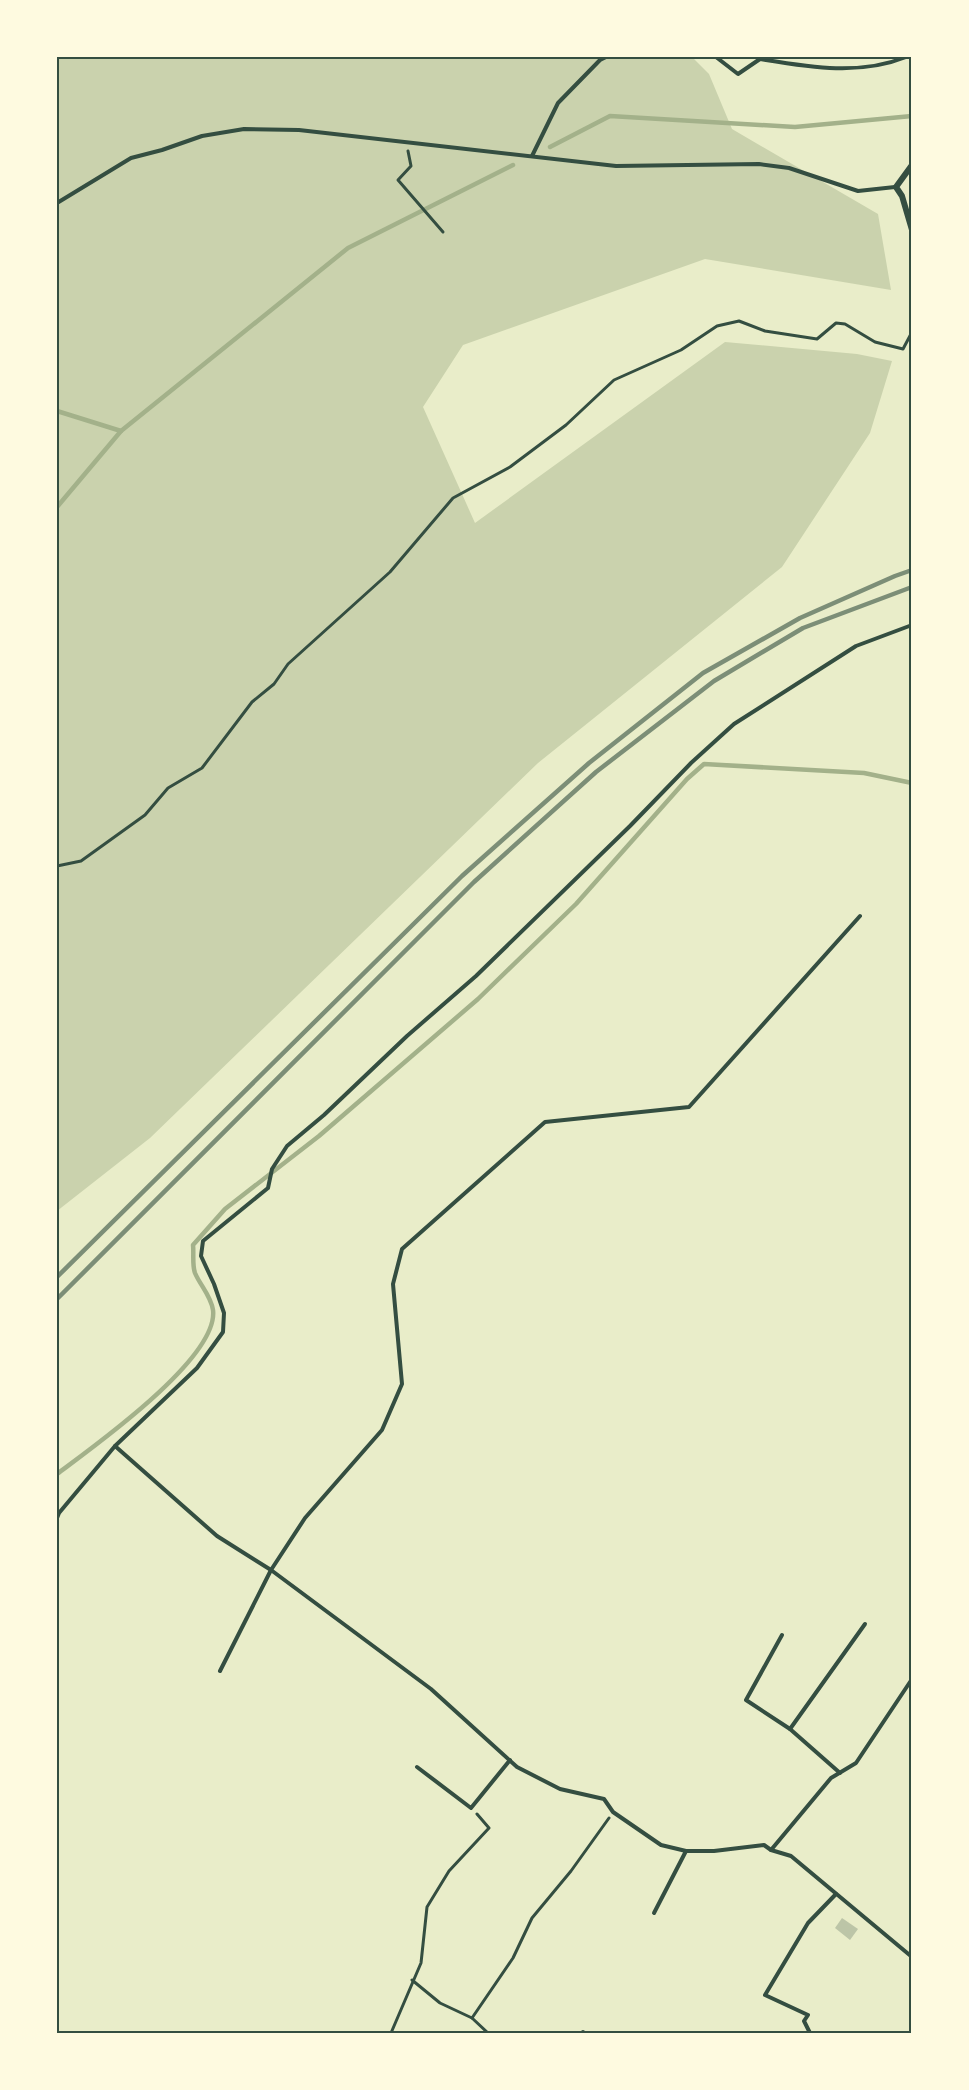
<svg xmlns="http://www.w3.org/2000/svg" width="969" height="2090" viewBox="0 0 969 2090" font-family="Cabin,sans-serif">
	<style>
		.green { fill: #cad2ad }
		.lines { fill: none; stroke-linecap: round; stroke-linejoin: round }
		.stream { stroke: #a3b18a; stroke-width: 4.5 }
		.building { fill: #bcc5a7 }
		.path { stroke: #344e41; stroke-width: 3 }
		.service { stroke: #344e41; stroke-width: 4 }
		.minor { stroke: #344e41; stroke-width: 6 }
		.rail { stroke: #7c8e77; stroke-width: 4.5 }
		.neatline { fill: none; stroke: #344e41; stroke-width: 2 }
	</style>
	<rect width="100%" height="100%" fill="#e9edc9"/>
	<polygon class="green" points="57,57 692,57 709,74 732,129 878,214 891,290 705,259 463,345 423,407 475,523 725,342 857,354 892,361 870,433 782,567 538,763 150,1138 57,1211"/>
	<g class="lines">
		<g class="stream">
			<polyline points="550,147 610,116 795,127 912,116"/>
			<polyline points="57,411 121,431"/>
			<polyline points="57,507 121,431 348,248 513,165"/>
			<path d="M57 1474C93 1447 219 1358 213 1310 211 1296 200 1285 195 1273 192 1265 194 1253 193 1245L225 1209 319 1136 478 999 576 904 687 779 704 764 864 773 912 783"/>
		</g>
	</g>
	<polygon class="building" points="842,1918 858,1929 850,1940 835,1928"/>
	<g class="lines">
		<g class="path">
			<polyline points="408,151 411,166 398,180 443,232"/>
			<polyline points="57,866 81,861 145,815 168,788 202,768 252,702 274,684 288,664 390,572 453,498 510,467 566,425 614,380 681,350 717,326 739,321 765,331 817,339 836,323 845,324 875,342 903,349 912,332"/>
			<polyline points="412,1980 440,2003 472,2018 488,2033"/>
			<polyline points="472,2018 513,1958 532,1918 571,1871 609,1818"/>
			<polyline points="391,2033 421,1963 427,1907 449,1871 489,1828 477,1814"/>
		</g>
		<g class="service">
			<path d="M716 57 738 74 760 59C809 67 859 76 906 57"/>
			<polyline points="532,156 558,103 600,60 606,57"/>
			<polyline points="57,203 131,158 162,150 202,136 244,129 299,130 616,166 759,164 789,168 858,191 895,187"/>
			<polyline points="115,1446 217,1536 271,1570 431,1689 517,1767 560,1789 604,1799 613,1812 661,1845 686,1851 714,1851 764,1845 771,1850 791,1856 912,1957"/>
			<polyline points="57,1518 59,1513 115,1446 197,1368 223,1332 224,1313 214,1284 201,1256 203,1241 268,1188 272,1169 287,1146 324,1115 407,1036 476,976 630,826 691,763 734,724 856,646 912,625"/>
			<polyline points="782,1635 746,1700 790,1729 840,1773"/>
			<polyline points="220,1671 271,1570 305,1518 382,1430 402,1384 393,1284 402,1249 545,1122 689,1107 860,916"/>
			<polyline points="790,1729 865,1624"/>
			<polyline points="417,1767 471,1808 510,1760"/>
			<polyline points="771,1850 831,1778 856,1763 912,1679"/>
			<polyline points="654,1913 686,1851"/>
			<polyline points="583,2033 583,2032"/>
			<polyline points="810,2033 804,2021 808,2015 765,1995 808,1923 836,1894"/>
		</g>
		<polyline class="minor" points="912,165 896,187 902,196 912,230"/>
		<g class="rail">
			<polyline points="57,1277 462,876 589,763 703,673 800,618 895,576 912,570"/>
			<polyline points="57,1299 474,882 596,772 714,681 803,628 912,587"/>
		</g>
	</g>
	<rect width="969" height="2090" fill="none" stroke="#fefae0" stroke-width="117"/>
	<rect x="58" y="58" width="852" height="1974" class="neatline"/>
</svg>
